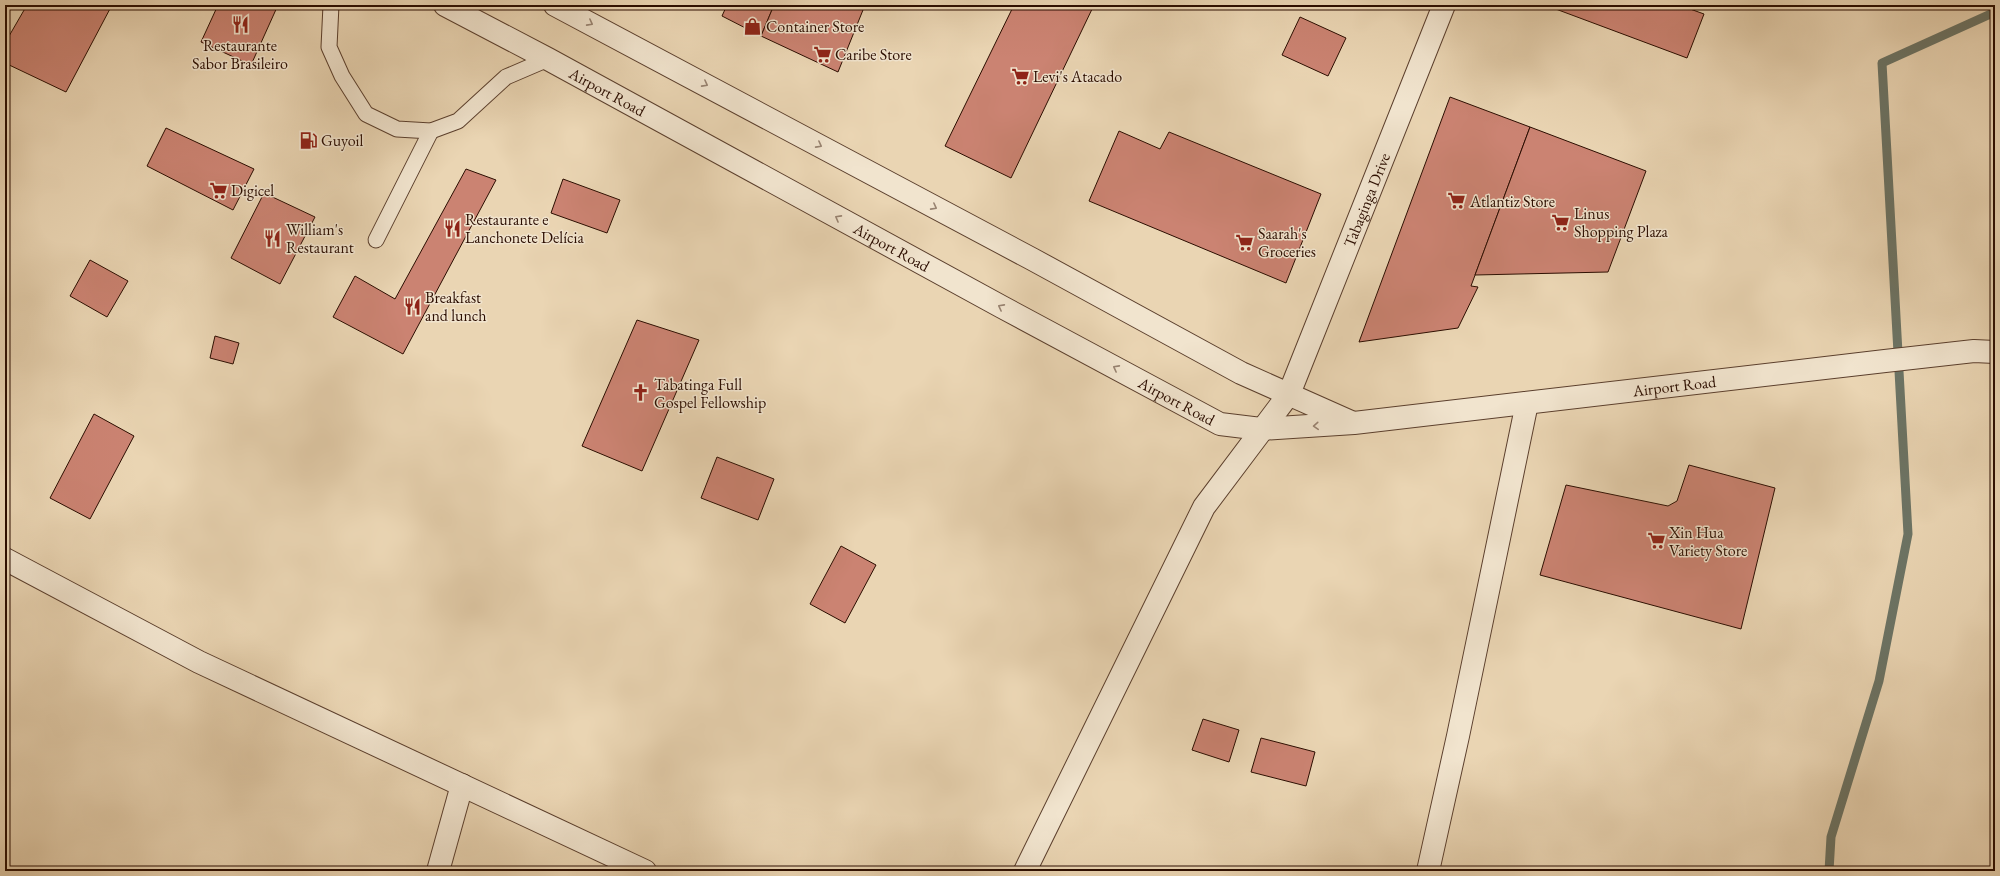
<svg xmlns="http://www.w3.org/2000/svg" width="2000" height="876" viewBox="0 0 2000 876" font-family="'EB Garamond',serif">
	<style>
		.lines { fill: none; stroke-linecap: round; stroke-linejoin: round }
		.stream { stroke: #6c7465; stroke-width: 9 }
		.building { fill: #cb8372; stroke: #2b0d00 }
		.service-casing { stroke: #5b3f2d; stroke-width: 17 }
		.minor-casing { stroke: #5b3f2d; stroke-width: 24 }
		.tertiary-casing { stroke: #5b3f2d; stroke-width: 24 }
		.service { stroke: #f1e4ce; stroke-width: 15 }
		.minor { stroke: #f1e4ce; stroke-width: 22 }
		.tertiary { stroke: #f1e4ce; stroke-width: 22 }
		.oneway { stroke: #988371 }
		.labels { text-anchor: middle; stroke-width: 3; stroke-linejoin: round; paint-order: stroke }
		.poi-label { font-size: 16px; fill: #2b0d00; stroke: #f1e4ce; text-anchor: start }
		.street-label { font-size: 16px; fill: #2b0d00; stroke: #f1e4ce }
	</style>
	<rect width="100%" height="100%" fill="#ead5b3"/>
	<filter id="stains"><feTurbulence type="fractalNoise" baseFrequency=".005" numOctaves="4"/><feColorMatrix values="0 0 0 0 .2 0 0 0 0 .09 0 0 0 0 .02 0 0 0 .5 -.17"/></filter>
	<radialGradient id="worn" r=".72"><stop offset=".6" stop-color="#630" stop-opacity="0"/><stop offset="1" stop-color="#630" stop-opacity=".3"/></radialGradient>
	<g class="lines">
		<polyline class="stream" points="1829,871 1831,837 1879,681 1908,534 1882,63 1995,12"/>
	</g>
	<g class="building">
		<polygon points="27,5 112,5 66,92 5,63 5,43"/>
		<polygon points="218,5 278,5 251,65 201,42"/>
		<polygon points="727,5 774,5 761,36 722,16"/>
		<polygon points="774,5 865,5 838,72 761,36"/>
		<polygon points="1014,5 1094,5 1011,178 945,146"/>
		<polygon points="1545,5 1679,5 1704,14 1687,58"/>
		<polygon points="1300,17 1346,38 1328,76 1282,55"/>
		<polygon points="1450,97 1530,127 1471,286 1478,287 1458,328 1359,342"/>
		<polygon points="1530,127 1646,171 1608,272 1475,275"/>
		<polygon points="166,128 254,169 233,210 147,166"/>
		<polygon points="1119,131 1160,149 1169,132 1321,194 1286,283 1089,201"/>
		<polygon points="466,169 496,180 403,354 333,317 355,276 395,299"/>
		<polygon points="563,179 620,200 607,233 551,213"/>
		<polygon points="264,193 315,217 280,284 231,258"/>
		<polygon points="90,260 128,281 107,317 70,296"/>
		<polygon points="637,320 699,340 642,471 582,446"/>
		<polygon points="215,336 239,343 233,364 210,358"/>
		<polygon points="94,414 134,436 90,519 50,498"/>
		<polygon points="717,457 774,479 758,520 701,498"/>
		<polygon points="1689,465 1775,488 1741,629 1540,575 1566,485 1668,506 1677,501"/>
		<polygon points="841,546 876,565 845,623 810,604"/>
		<polygon points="1203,719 1239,730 1229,762 1192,750"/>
		<polygon points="1261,738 1315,752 1306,786 1251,772"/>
	</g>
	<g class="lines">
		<defs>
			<g id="service">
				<polyline points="331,5 329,47 342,76 366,114 397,129 431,131 458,121 506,77 548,59"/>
				<polyline points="376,240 431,131"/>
			</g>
			<g id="minor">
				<polyline points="5,559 199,662 645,871"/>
				<polyline points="438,871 462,785"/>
				<path id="s1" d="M1025 871 1204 507 1289 394 1444 5"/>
				<polyline points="1428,871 1458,736 1527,403"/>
			</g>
			<g id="tertiary">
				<path id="s2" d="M445 5 548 59 1002 307 1220 424 1261 429 1354 423 1885 361 1974 351 1995 352"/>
				<polyline points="555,5 1032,259 1241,373 1351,422"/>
			</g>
		</defs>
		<use href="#service" class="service-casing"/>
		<use href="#minor" class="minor-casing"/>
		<use href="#tertiary" class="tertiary-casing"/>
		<use href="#service" class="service"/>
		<use href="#minor" class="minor"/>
		<use href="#tertiary" class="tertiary"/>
	</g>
	<defs><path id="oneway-chevron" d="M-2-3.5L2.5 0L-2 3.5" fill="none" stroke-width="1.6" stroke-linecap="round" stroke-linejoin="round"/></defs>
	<g class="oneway">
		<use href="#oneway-chevron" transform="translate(590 23) rotate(28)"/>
		<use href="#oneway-chevron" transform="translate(705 84) rotate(28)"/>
		<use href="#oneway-chevron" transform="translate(819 145) rotate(28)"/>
		<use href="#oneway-chevron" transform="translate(934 207) rotate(28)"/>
		<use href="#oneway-chevron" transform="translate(838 218) rotate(-151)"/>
		<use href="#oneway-chevron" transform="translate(1001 307) rotate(-152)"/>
		<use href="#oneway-chevron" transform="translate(1116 368) rotate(-152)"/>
		<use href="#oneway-chevron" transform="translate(1316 426) rotate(176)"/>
	</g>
	<defs>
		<symbol id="restaurant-bare" viewBox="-9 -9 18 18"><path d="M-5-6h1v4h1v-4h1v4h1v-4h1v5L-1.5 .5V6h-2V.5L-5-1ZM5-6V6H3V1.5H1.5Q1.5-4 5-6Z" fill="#8f2418" stroke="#f1e4ce" stroke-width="2.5" paint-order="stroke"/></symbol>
		<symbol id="shop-bare" viewBox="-9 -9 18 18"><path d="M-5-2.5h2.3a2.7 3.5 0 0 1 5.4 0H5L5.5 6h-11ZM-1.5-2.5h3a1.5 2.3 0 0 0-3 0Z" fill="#8f2418" stroke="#f1e4ce" stroke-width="2.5" paint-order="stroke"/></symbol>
		<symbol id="supermarket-bare" viewBox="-9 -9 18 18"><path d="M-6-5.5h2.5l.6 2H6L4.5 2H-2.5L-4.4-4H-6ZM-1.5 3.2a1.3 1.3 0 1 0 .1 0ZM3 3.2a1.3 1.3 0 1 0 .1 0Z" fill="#8f2418" stroke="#f1e4ce" stroke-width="2.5" paint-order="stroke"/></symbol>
		<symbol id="fuel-bare" viewBox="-9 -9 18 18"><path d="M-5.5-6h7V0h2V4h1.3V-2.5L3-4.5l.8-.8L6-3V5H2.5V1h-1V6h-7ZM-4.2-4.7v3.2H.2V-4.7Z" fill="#8f2418" stroke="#f1e4ce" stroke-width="2.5" paint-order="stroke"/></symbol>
		<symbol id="church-bare" viewBox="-9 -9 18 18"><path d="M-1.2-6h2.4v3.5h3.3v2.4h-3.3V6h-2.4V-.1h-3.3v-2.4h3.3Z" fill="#8f2418" stroke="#f1e4ce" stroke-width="2.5" paint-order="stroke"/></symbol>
	</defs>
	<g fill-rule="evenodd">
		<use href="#restaurant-bare" x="228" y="12" width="25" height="25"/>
		<use href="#shop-bare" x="740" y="14" width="25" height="25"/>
		<use href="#supermarket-bare" x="810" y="42" width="25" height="25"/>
		<use href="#supermarket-bare" x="1008" y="64" width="25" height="25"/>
		<use href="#fuel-bare" x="296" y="128" width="25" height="25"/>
		<use href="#supermarket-bare" x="206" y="178" width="25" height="25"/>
		<use href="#supermarket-bare" x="1444" y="188" width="25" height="25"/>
		<use href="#supermarket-bare" x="1548" y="210" width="25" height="25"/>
		<use href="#restaurant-bare" x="440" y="216" width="25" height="25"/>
		<use href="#restaurant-bare" x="260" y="226" width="25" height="25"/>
		<use href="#supermarket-bare" x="1232" y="230" width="25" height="25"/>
		<use href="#restaurant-bare" x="400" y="294" width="25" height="25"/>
		<use href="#church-bare" x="628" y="380" width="25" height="25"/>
		<use href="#supermarket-bare" x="1644" y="528" width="25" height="25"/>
	</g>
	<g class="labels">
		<g class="poi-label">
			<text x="766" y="32">Container Store</text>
			<text x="240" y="51" text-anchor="middle">Restaurante<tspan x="240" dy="18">Sabor Brasileiro</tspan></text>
			<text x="835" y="60">Caribe Store</text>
			<text x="1033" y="82">Levi's Atacado</text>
			<text x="321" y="146">Guyoil</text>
			<text x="231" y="196">Digicel</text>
			<text x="1470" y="207">Atlantiz Store</text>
			<text x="1574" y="219">Linus<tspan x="1574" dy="18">Shopping Plaza</tspan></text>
			<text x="465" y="225">Restaurante e<tspan x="465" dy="18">Lanchonete Delícia</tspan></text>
			<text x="286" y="235">William's<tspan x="286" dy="18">Restaurant</tspan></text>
			<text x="1258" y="239">Saarah's<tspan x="1258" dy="18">Groceries</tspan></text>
			<text x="425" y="303">Breakfast<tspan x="425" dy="18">and lunch</tspan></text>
			<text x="654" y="390">Tabatinga Full<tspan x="654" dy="18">Gospel Fellowship</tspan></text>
			<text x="1669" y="538">Xin Hua<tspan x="1669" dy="18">Variety Store</tspan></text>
		</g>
		<g class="street-label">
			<text dy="6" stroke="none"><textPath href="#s2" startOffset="184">Airport Road</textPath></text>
			<text dy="6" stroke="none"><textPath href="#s1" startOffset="756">Tabaginga Drive</textPath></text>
			<text dy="6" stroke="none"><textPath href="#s2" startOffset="508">Airport Road</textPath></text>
			<text dy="6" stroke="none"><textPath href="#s2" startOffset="1338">Airport Road</textPath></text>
			<text dy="6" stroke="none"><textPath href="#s2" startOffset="832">Airport Road</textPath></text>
		</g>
	</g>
	<rect width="2000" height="876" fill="none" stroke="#ead5b3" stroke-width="20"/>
	<rect x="6" y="6" width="1988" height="864" fill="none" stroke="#2b0d00" stroke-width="2"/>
	<rect x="10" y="10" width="1980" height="856" fill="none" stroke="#2b0d00"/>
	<rect width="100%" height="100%" filter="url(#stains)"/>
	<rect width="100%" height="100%" fill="url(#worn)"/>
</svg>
